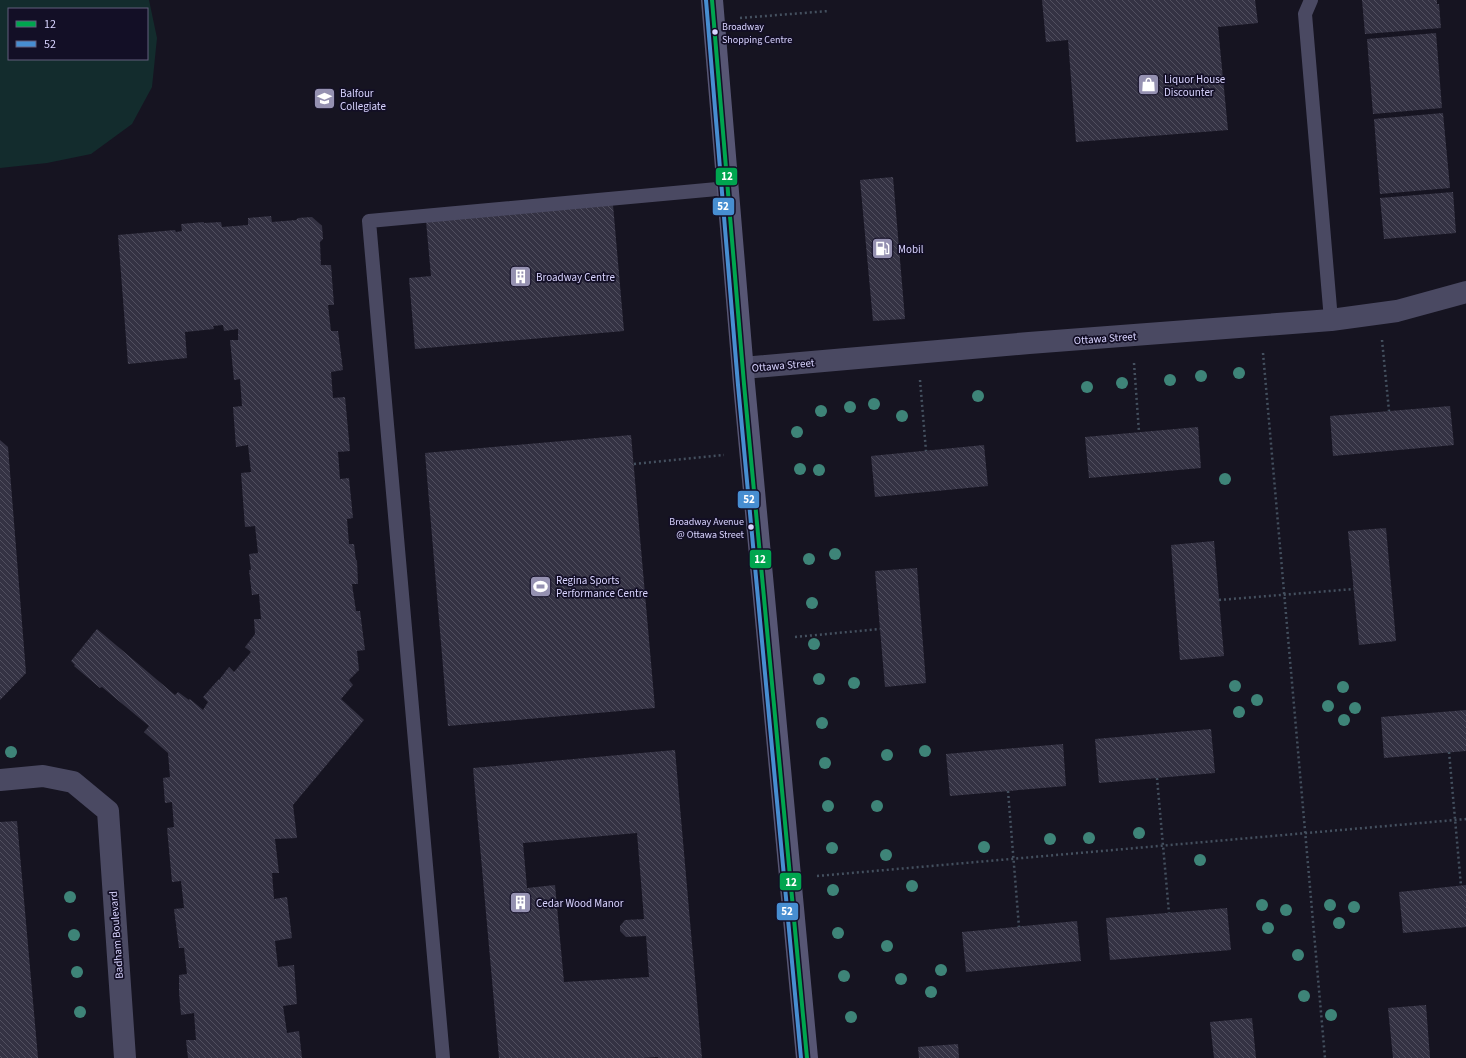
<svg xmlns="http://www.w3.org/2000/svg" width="1466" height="1058" viewBox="0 0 1466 1058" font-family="'Source Sans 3',sans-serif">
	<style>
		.green { fill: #132c2d; fill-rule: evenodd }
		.building { fill: url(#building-back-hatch); fill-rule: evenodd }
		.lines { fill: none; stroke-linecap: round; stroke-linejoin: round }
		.path { stroke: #44505f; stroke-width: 2.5; stroke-dasharray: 2 3; stroke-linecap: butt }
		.lane { stroke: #4a4962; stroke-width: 14 }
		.street { stroke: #4a4962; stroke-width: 22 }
		.secondary { stroke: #575674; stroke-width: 22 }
		.bus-1-casing { stroke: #130f26; stroke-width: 7 }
		.bus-2-casing { stroke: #130f26; stroke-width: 7 }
		.bus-1 { stroke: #00a54f; stroke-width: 4 }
		.bus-2 { stroke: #478ed1; stroke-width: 4 }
		.tree { fill: #3e8478 }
		.bus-dot { fill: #d9d4ff; stroke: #130f26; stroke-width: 1.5 }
		.labels { text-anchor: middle; stroke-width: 3.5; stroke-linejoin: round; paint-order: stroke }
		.bus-label { font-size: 10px; fill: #d9d4ff; stroke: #130f26; text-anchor: start }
		.poi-label { font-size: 11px; fill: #d9d4ff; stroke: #130f26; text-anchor: start }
		.street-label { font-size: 11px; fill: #d9d4ff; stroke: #130f26 }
		.line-badge { stroke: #130f26; stroke-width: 1.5 }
		.badge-label { font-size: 11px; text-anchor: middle; font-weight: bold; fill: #fff }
	</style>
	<defs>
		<pattern id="building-back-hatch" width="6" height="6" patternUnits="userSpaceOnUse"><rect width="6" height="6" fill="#343243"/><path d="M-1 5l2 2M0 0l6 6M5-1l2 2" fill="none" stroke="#514f5f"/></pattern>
	</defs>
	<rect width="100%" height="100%" fill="#161421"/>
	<path class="green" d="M0 0H149L157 38 152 87 132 124 91 154 47 163 0 168ZM9 9H147V59H9Z"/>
	<g class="building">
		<polygon points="1042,0 1255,0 1258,23 1218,27 1228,130 1076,142 1068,40 1046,42"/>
		<polygon points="1362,0 1437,0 1437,4 1439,4 1441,28 1365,34"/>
		<polygon points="1436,33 1442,108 1373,114 1367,39"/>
		<polygon points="1443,113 1450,188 1380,194 1374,119"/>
		<polygon points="893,177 905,319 873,321 860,180"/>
		<polygon points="1453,192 1456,233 1384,239 1380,198"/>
		<polygon points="613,205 624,331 415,349 409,278 431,276 426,221"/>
		<polygon points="271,216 272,222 296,220 298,218 312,217 322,226 323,239 320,242 321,265 331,265 334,305 328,305 331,331 338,331 343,370 331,372 333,398 345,397 350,451 338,452 340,479 349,478 353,518 347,519 349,544 354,544 356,561 357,560 358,584 352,584 356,611 360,611 365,650 357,651 359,670 349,680 353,685 341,699 364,720 293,805 297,838 275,839 279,873 272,873 274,899 287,897 292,938 275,941 278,967 294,965 297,1004 283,1006 287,1033 299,1031 302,1058 188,1058 186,1040 196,1040 194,1013 181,1015 179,992 179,975 187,974 184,948 179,948 174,909 184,908 181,881 172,882 167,828 174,827 172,802 165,803 163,778 170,777 168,753 144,732 149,726 102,687 100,688 74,666 75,665 71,661 97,629 175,695 178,692 189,700 190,699 203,710 208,702 203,697 219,679 219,680 229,667 234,672 251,652 245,647 255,634 254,619 261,619 259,594 252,595 249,570 251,570 249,554 258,553 255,526 245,527 241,473 251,472 248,445 236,447 233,407 242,406 240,379 234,380 230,340 238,340 238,329 224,331 223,325 213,326 214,329 185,332 187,358 128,364 118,235 175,230 176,232 182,231 181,224 204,222 204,223 221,222 222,227 248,225 248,218"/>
		<polygon points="1450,406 1454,445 1333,456 1330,416"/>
		<polygon points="1198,427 1201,468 1089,478 1085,437"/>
		<polygon points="631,435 655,708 448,726 425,453"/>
		<polygon points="0,440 8,447 26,673 0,700"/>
		<polygon points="984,445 988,486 875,497 871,456"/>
		<polygon points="1386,528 1396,641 1359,645 1348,531"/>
		<polygon points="1214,541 1224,656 1180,660 1171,545"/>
		<polygon points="917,568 926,683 885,687 875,571"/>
		<polygon points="1466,710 1466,751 1384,758 1381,717"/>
		<polygon points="1211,729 1215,773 1099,783 1095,739"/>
		<polygon points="1063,744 1066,786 950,796 946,754"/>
		<path d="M675 750 702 1058H658V1057L642 1058H499L473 768ZM637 833 644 919 625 920 620 926V931L626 937 646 936 649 977 564 982 555 885 527 888 523 843Z"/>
		<polygon points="17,821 38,1058 0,1058 0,822"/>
		<polygon points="1466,885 1466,927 1403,933 1399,892"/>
		<polygon points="1227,908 1231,950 1110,960 1106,918"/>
		<polygon points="1077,921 1081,961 966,972 962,932"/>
		<polygon points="1426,1005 1430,1058 1393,1058 1388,1008"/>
		<polygon points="1252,1018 1256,1058 1214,1058 1210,1022"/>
		<polygon points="958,1044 959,1058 919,1058 918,1047"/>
	</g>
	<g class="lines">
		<g class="path">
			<polyline points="740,18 829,11"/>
			<polyline points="1382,340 1389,411"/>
			<polyline points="1263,353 1325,1058"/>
			<polyline points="1134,363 1139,432"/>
			<polyline points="920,380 926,451"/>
			<polyline points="634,464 724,455"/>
			<polyline points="1219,600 1354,589"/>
			<polyline points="795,637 880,629"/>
			<polyline points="1449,752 1461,886"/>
			<polyline points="1157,778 1169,913"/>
			<polyline points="1008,791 1019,927"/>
			<polyline points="817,876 1466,819"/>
		</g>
		<g class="lane">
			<polyline points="1311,0 1305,14 1331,320"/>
			<polyline points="443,1058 369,221 728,188"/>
		</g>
		<g class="street">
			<polyline points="743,368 1029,343 1331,320 1397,311 1466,292"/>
			<polyline points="0,780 43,776 73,782 108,811 125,1058"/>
		</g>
		<polyline class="secondary" points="712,0 744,384 807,1058"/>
		<defs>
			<polyline id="bus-1" points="712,0 744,384 807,1058"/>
			<polyline id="bus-2" points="706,0 738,385 801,1058"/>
		</defs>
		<use href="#bus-1" class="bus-1-casing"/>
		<use href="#bus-2" class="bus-2-casing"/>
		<use href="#bus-1" class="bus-1"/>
		<use href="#bus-2" class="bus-2"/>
	</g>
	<g class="tree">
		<circle cx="1239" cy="373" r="6"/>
		<circle cx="1201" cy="376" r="6"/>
		<circle cx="1170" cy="380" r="6"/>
		<circle cx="1122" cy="383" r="6"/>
		<circle cx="1087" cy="387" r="6"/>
		<circle cx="978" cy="396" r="6"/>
		<circle cx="874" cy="404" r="6"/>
		<circle cx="850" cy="407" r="6"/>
		<circle cx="821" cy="411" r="6"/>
		<circle cx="902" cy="416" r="6"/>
		<circle cx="797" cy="432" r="6"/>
		<circle cx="800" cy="469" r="6"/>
		<circle cx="819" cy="470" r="6"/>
		<circle cx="1225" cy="479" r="6"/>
		<circle cx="835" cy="554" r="6"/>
		<circle cx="809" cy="559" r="6"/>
		<circle cx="812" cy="603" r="6"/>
		<circle cx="814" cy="644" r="6"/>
		<circle cx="819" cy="679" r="6"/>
		<circle cx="854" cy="683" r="6"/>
		<circle cx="1235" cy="686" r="6"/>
		<circle cx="1343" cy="687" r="6"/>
		<circle cx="1257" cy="700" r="6"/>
		<circle cx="1328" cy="706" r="6"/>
		<circle cx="1355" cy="708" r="6"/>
		<circle cx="1239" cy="712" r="6"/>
		<circle cx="1344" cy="720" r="6"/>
		<circle cx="822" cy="723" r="6"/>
		<circle cx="925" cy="751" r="6"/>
		<circle cx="11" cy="752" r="6"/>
		<circle cx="887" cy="755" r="6"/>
		<circle cx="825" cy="763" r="6"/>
		<circle cx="828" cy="806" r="6"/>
		<circle cx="877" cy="806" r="6"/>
		<circle cx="1139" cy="833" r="6"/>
		<circle cx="1089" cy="838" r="6"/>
		<circle cx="1050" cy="839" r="6"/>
		<circle cx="984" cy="847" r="6"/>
		<circle cx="832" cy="848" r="6"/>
		<circle cx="886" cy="855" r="6"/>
		<circle cx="1200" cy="860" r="6"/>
		<circle cx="912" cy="886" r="6"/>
		<circle cx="833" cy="890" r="6"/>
		<circle cx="70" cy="897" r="6"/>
		<circle cx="1262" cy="905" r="6"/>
		<circle cx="1330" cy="905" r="6"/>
		<circle cx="1354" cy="907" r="6"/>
		<circle cx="1286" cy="910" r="6"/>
		<circle cx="1339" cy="923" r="6"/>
		<circle cx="1268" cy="928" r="6"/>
		<circle cx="838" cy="933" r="6"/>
		<circle cx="74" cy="935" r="6"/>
		<circle cx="887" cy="946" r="6"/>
		<circle cx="1298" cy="955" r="6"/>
		<circle cx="941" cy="970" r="6"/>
		<circle cx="77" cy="972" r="6"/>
		<circle cx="844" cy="976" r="6"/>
		<circle cx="901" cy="979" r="6"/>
		<circle cx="931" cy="992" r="6"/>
		<circle cx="1304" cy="996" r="6"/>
		<circle cx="80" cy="1012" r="6"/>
		<circle cx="1331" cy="1015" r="6"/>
		<circle cx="851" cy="1017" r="6"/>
	</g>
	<defs>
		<symbol id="shop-square" viewBox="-11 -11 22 22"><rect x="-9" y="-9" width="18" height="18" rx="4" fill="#9591b1" stroke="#130f26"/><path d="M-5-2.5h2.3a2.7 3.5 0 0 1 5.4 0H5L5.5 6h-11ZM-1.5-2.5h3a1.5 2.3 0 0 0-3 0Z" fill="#fff"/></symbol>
		<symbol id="school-square" viewBox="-11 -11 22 22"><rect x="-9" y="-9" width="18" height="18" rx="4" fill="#9591b1" stroke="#130f26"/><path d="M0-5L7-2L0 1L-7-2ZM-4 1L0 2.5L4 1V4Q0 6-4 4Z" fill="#fff"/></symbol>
		<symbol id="fuel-square" viewBox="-11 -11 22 22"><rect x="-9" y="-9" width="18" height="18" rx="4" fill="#9591b1" stroke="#130f26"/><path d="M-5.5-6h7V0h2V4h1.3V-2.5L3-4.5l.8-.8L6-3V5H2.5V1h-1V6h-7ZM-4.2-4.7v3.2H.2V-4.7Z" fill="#fff"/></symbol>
		<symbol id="building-square" viewBox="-11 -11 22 22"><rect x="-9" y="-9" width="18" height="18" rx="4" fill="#9591b1" stroke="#130f26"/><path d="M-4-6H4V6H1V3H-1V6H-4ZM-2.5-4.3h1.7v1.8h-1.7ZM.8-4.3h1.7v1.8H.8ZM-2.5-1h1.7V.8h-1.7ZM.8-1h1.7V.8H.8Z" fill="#fff"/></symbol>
		<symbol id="stadium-square" viewBox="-11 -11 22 22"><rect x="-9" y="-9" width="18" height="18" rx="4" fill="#9591b1" stroke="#130f26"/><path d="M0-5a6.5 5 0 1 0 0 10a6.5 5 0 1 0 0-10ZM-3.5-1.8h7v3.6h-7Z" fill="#fff"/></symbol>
	</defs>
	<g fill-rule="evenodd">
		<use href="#shop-square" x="1136" y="72" width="25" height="25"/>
		<use href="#school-square" x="312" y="86" width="25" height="25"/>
		<use href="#fuel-square" x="870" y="236" width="25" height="25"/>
		<use href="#building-square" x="508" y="264" width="25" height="25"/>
		<use href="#stadium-square" x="528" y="574" width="25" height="25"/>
		<use href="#building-square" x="508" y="890" width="25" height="25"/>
	</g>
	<g class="bus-dot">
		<circle cx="715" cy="32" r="3.5"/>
		<circle cx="751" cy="527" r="3.5"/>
	</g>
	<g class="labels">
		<g class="bus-label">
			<text x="722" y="30">Broadway<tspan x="722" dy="13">Shopping Centre</tspan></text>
			<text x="744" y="525" text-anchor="end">Broadway Avenue<tspan x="744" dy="13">@ Ottawa Street</tspan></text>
		</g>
		<g class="poi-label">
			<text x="1164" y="83">Liquor House<tspan x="1164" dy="13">Discounter</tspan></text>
			<text x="340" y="97">Balfour<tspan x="340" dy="13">Collegiate</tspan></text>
			<text x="898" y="253">Mobil</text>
			<text x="536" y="281">Broadway Centre</text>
			<text x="556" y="584">Regina Sports<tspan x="556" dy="13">Performance Centre</tspan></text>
			<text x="536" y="907">Cedar Wood Manor</text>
		</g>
		<g class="street-label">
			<text transform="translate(1105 338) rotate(-4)" y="4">Ottawa Street</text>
			<text transform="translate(783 365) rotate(-5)" y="4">Ottawa Street</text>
			<text transform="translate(116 935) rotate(-94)" y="4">Badham Boulevard</text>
		</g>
	</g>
	<g class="line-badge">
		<rect x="715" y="167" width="23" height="19" rx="4" fill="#00a54f"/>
		<rect x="712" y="197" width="23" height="19" rx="4" fill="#478ed1"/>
		<rect x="737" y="490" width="23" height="19" rx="4" fill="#478ed1"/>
		<rect x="749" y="549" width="23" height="20" rx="4" fill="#00a54f"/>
		<rect x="779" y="872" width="23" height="19" rx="4" fill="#00a54f"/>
		<rect x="776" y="902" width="23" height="19" rx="4" fill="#478ed1"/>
	</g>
	<g class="badge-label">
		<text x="727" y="180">12</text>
		<text x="723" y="210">52</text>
		<text x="749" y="503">52</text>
		<text x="760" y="563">12</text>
		<text x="791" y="886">12</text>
		<text x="787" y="915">52</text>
	</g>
	<rect x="8" y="8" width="140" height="52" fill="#130f26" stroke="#625e7d"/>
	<rect x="16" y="21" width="20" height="6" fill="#00a54f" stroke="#625e7d"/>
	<text x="44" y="28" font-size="12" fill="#d9d4ff">12</text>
	<rect x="16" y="41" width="20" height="6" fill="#478ed1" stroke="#625e7d"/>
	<text x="44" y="48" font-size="12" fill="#d9d4ff">52</text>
</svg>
